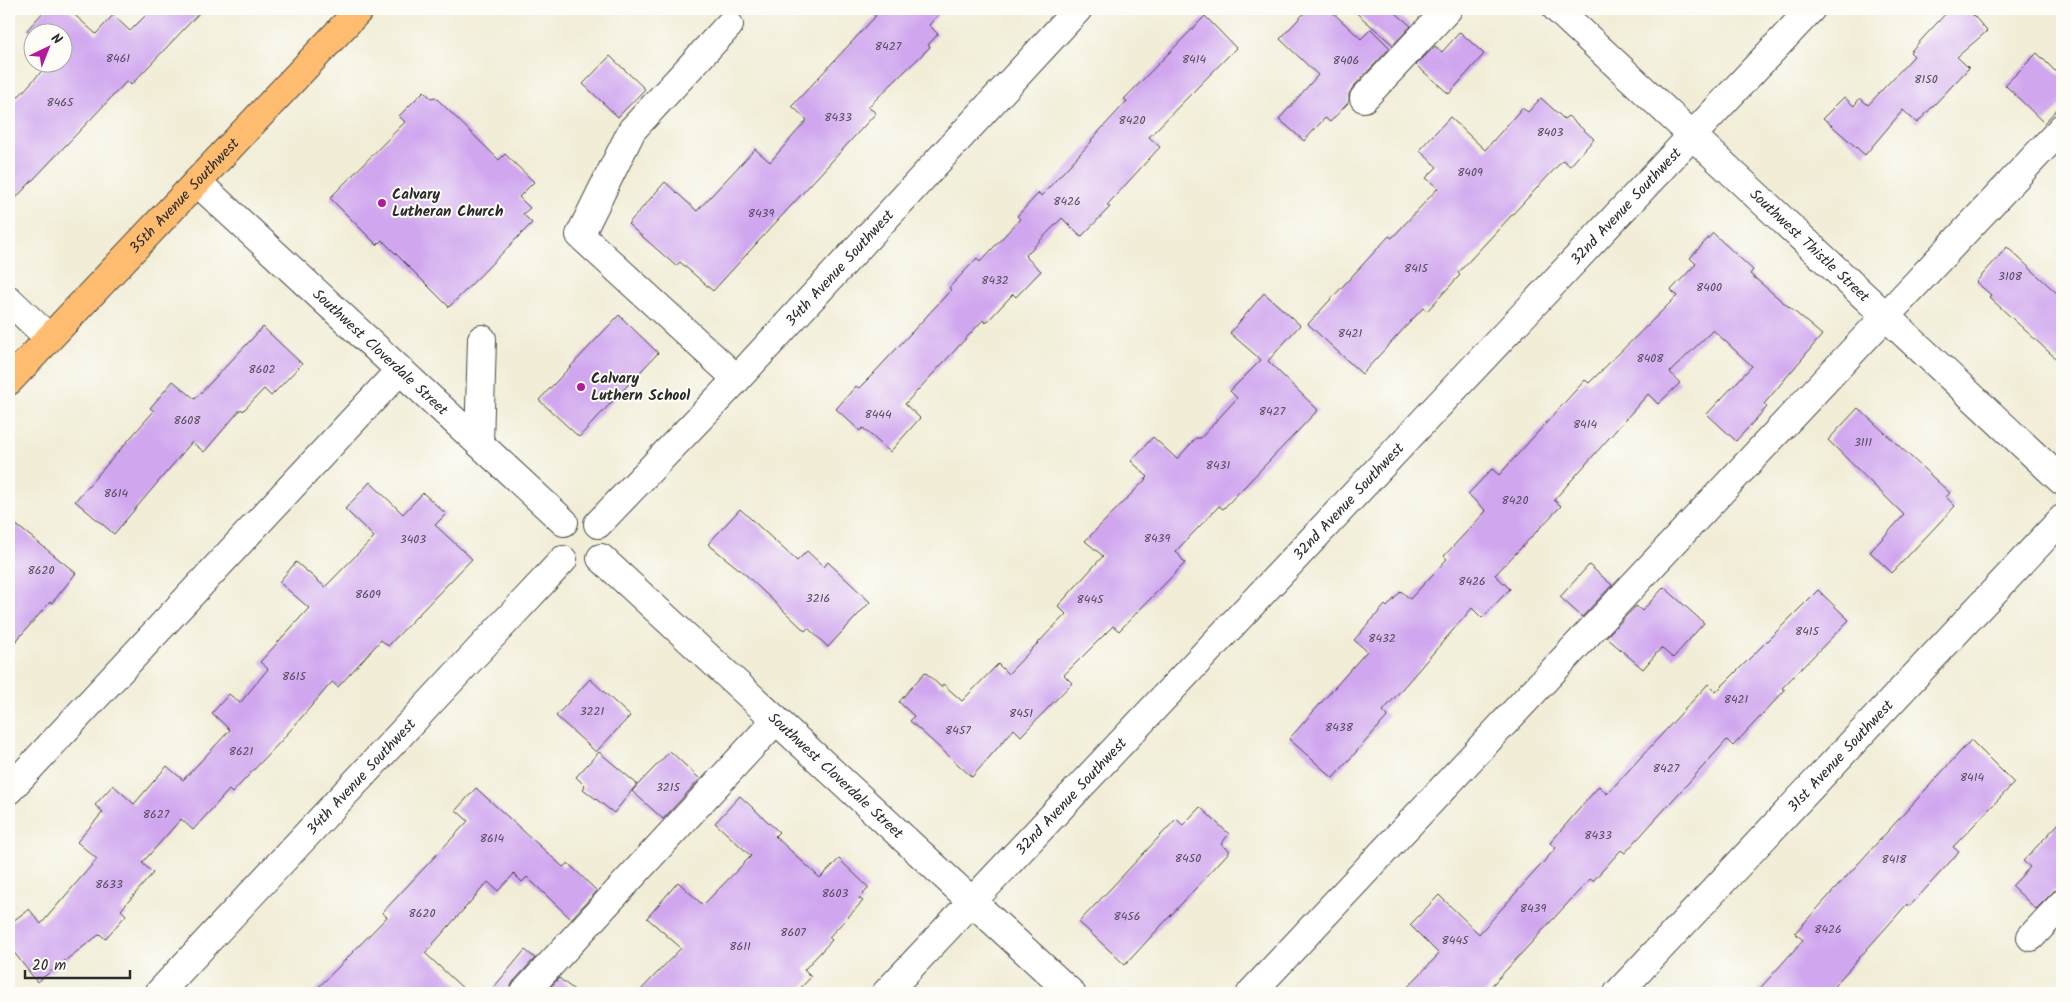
<svg xmlns="http://www.w3.org/2000/svg" width="2071" height="1002" viewBox="0 0 2071 1002" font-family="Kalam,sans-serif">
	<style>
		.building { fill: #d0a7ef }
		.lines { fill: none; stroke-linecap: round; stroke-linejoin: round }
		.minor-casing { stroke: #494845; stroke-width: 30 }
		.major-casing { stroke: #494845; stroke-width: 30 }
		.minor { stroke: #fff; stroke-width: 28 }
		.major { stroke: #fdbc6f; stroke-width: 28 }
		.poi-dot { fill: #b5179e; stroke: #fdfcf7; stroke-width: 2 }
		.labels { text-anchor: middle; stroke-width: 4; stroke-linejoin: round; paint-order: stroke }
		.number-label { font-size: 12px; fill: #544a5c }
		.poi-label { font-size: 15px; font-weight: bold; fill: #2b2b2b; stroke: #fdfcf7; text-anchor: start }
		.street-label { font-size: 15px; fill: #2b2b2b; stroke: #fdfcf7 }
	</style>
	<rect width="100%" height="100%" fill="#fdfcf7"/>
	<filter id="ink" filterUnits="userSpaceOnUse"><feTurbulence type="fractalNoise" baseFrequency=".02" numOctaves="2"/><feDisplacementMap in="SourceGraphic" scale="10" xChannelSelector="R" yChannelSelector="G"/><feConvolveMatrix kernelMatrix="1 2 1 2 8 2 1 2 1" color-interpolation-filters="sRGB"/></filter>
	<filter id="wash" filterUnits="userSpaceOnUse"><feTurbulence type="fractalNoise" baseFrequency=".0096" numOctaves="4" result="noise"/><feDisplacementMap in="SourceGraphic" scale="20" xChannelSelector="R" yChannelSelector="G"/><feGaussianBlur stdDeviation="1.12" result="paint"/><feColorMatrix in="noise" values="0 0 0 0 0 0 0 0 0 0 0 0 0 0 0 0 0 1.4 0 .05"/><feComposite in="paint" operator="in"/></filter>
	<g filter="url(#wash)">
		<rect width="100%" height="100%" fill="#f1edd7"/>
		<g id="blocks">
			<g class="building">
				<polygon points="46,9 68,9 96,34 113,15 130,31 152,9 203,9 131,85 127,81 9,205 9,107 50,62 62,62 62,32 32,32 32,34 27,30"/>
				<polygon points="875,9 944,9 929,25 938,34 928,45 930,47 868,107 876,113 713,291 680,262 676,266 628,224 665,182 697,211 755,149 770,162 807,120 792,106 875,17"/>
				<polygon points="1308,9 1329,9 1361,39 1371,29 1390,48 1353,87 1349,94 1349,102 1330,122 1325,118 1304,141 1279,119 1318,75 1280,39"/>
				<polygon points="1352,9 1391,9 1411,26 1393,45"/>
				<polygon points="1950,9 1968,9 1987,31 1957,57 1969,68 1917,123 1903,110 1865,155 1823,118 1844,97 1854,106 1860,98 1868,105 1914,56 1910,52"/>
				<polygon points="1205,16 1236,48 1149,137 1160,147 1107,205 1110,207 1081,237 1062,218 1025,256 1041,271 1016,297 1013,294 986,323 983,320 905,404 920,418 890,452 863,428 860,431 836,409 856,386 859,388 872,375 951,290 949,288 977,258 980,262 1020,219 1017,216 1039,193 1041,196 1092,141 1091,140 1127,101 1124,99"/>
				<polygon points="1460,32 1484,54 1449,94 1416,65 1435,46 1442,52"/>
				<polygon points="2037,53 2062,78 2062,104 2044,123 2005,85"/>
				<polygon points="610,56 645,89 618,117 583,84"/>
				<polygon points="424,91 431,98 435,97 499,160 505,154 534,182 519,197 530,208 523,214 532,223 449,307 382,240 377,245 330,198 405,122 399,116"/>
				<polygon points="1541,98 1564,119 1568,116 1594,139 1570,166 1563,160 1458,273 1460,275 1427,311 1423,308 1362,374 1308,324 1389,236 1392,238 1438,188 1426,178 1437,167 1419,150 1450,117 1485,150 1522,108 1528,112"/>
				<polygon points="1713,233 1753,270 1750,274 1822,335 1764,404 1767,407 1736,441 1707,414 1752,366 1713,330 1670,372 1680,383 1658,404 1648,394 1554,500 1561,506 1495,575 1510,589 1482,618 1472,608 1383,711 1388,716 1333,778 1289,739 1367,651 1354,640 1385,605 1387,607 1401,591 1410,599 1447,559 1444,556 1486,511 1468,494 1492,469 1499,475 1585,380 1589,383 1677,296 1671,290 1696,264 1690,258"/>
				<polygon points="2007,247 2062,298 2062,364 1989,297 1991,295 1976,282"/>
				<polygon points="1264,293 1300,325 1268,361 1318,410 1223,509 1219,506 1176,551 1185,563 1119,631 1113,626 1064,675 1072,683 1021,736 1014,729 972,777 910,721 914,716 899,702 925,672 941,687 943,684 962,701 998,664 1008,674 1066,614 1058,606 1103,556 1085,541 1148,477 1131,461 1153,437 1177,459 1196,438 1201,438 1237,398 1230,391 1261,360 1230,333"/>
				<polygon points="619,315 658,353 579,437 539,400"/>
				<polygon points="263,327 302,364 271,396 264,389 243,411 241,409 204,452 192,442 114,534 75,501 154,411 150,408 173,381 195,399"/>
				<polygon points="1858,408 1950,493 1946,497 1955,506 1892,573 1870,552 1904,515 1828,440"/>
				<polygon points="370,482 403,514 423,493 446,514 435,525 472,559 388,646 381,640 338,687 332,682 282,740 232,793 229,790 193,830 181,819 142,863 153,873 121,910 126,915 105,939 100,934 37,982 9,946 9,924 29,909 41,924 97,859 77,842 103,812 95,805 113,785 134,804 167,766 183,780 230,730 212,713 229,694 240,703 268,669 260,662 309,608 279,582 296,562 325,587 374,537 345,509"/>
				<polygon points="740,509 797,561 807,551 824,567 828,562 870,602 828,647 808,628 805,631 745,574 708,544"/>
				<polygon points="9,519 76,573 52,603 50,602 9,649"/>
				<polygon points="1589,565 1612,585 1582,617 1560,597"/>
				<polygon points="1664,587 1704,623 1673,658 1661,648 1643,669 1606,637 1636,606 1642,611"/>
				<polygon points="1818,590 1849,620 1782,688 1785,690 1733,746 1727,740 1625,853 1621,850 1593,881 1590,879 1485,993 1402,993 1439,954 1410,925 1439,895 1479,934 1556,848 1550,843 1599,786 1607,794 1708,684 1716,692"/>
				<polygon points="590,679 630,716 596,752 556,716"/>
				<polygon points="1971,740 2014,783 1953,847 1959,852 1909,907 1907,904 1828,993 1756,993 1803,940 1795,933"/>
				<polygon points="670,751 700,779 663,819 632,791"/>
				<polygon points="599,752 637,784 614,813 583,789 585,786 576,777"/>
				<polygon points="476,788 563,867 568,863 597,891 571,919 527,877 522,882 514,874 498,891 488,882 425,953 468,993 313,993 387,917 382,913 468,821 456,810"/>
				<polygon points="740,796 779,832 775,836 820,878 839,859 869,888 859,898 863,901 829,937 832,940 804,970 811,977 796,993 638,993 681,948 647,918 678,882 703,905 751,856 715,823"/>
				<polygon points="1200,807 1229,834 1221,844 1230,851 1125,965 1079,922 1176,819 1183,825"/>
				<polygon points="2062,820 2062,883 2036,909 2012,886 2030,867 2023,861"/>
				<polygon points="525,950 535,958 513,982 509,993 489,993"/>
				<polygon points="559,978 578,993 545,993"/>
			</g>
		</g>
	</g>
	<g filter="url(#ink)">
		<use href="#blocks" fill-opacity="0" stroke="#494845" stroke-width="1"/>
		<g class="lines">
			<defs>
				<g id="minor">
					<path id="s1" d="M1557 9 2062 481"/>
					<polyline points="729,25 632,130 580,235 737,379"/>
					<polyline points="1364,98 1448,9"/>
					<path id="s2" d="M197 182 564 522"/>
					<polyline points="9,300 49,338"/>
					<polyline points="479,443 482,339"/>
					<path id="s3" d="M598 524 737 379 1078 9"/>
					<path id="s4" d="M601 558 1071 993"/>
					<polyline points="9,790 400,370"/>
					<polyline points="2031,937 2062,904"/>
					<path id="s5" d="M159 993 563 560"/>
					<polyline points="524,993 776,720"/>
					<path id="s6" d="M886 993 1811 9"/>
					<polyline points="1251,993 2062,128"/>
					<path id="s7" d="M1618 993 2062 519"/>
				</g>
				<g id="major">
					<path id="s8" d="M9 381 360 9"/>
				</g>
			</defs>
			<use href="#minor" class="minor-casing"/>
			<use href="#major" class="major-casing"/>
			<use href="#minor" class="minor"/>
			<use href="#major" class="major"/>
		</g>
	</g>
	<g class="poi-dot">
		<circle cx="382" cy="203" r="5"/>
		<circle cx="581" cy="387" r="5"/>
	</g>
	<g class="labels">
		<g class="number-label">
			<text x="888" y="50">8427</text>
			<text x="118" y="62">8461</text>
			<text x="1194" y="63">8414</text>
			<text x="1346" y="64">8406</text>
			<text x="1926" y="83">8150</text>
			<text x="60" y="106">8465</text>
			<text x="838" y="121">8433</text>
			<text x="1132" y="124">8420</text>
			<text x="1550" y="136">8403</text>
			<text x="1470" y="176">8409</text>
			<text x="1067" y="205">8426</text>
			<text x="761" y="217">8439</text>
			<text x="1416" y="272">8415</text>
			<text x="2010" y="280">3108</text>
			<text x="995" y="284">8432</text>
			<text x="1709" y="291">8400</text>
			<text x="1350" y="337">8421</text>
			<text x="1650" y="362">8408</text>
			<text x="262" y="373">8602</text>
			<text x="1272" y="415">8427</text>
			<text x="878" y="418">8444</text>
			<text x="187" y="424">8608</text>
			<text x="1585" y="428">8414</text>
			<text x="1863" y="446">3111</text>
			<text x="1218" y="469">8431</text>
			<text x="116" y="497">8614</text>
			<text x="1515" y="504">8420</text>
			<text x="1157" y="542">8439</text>
			<text x="413" y="543">3403</text>
			<text x="41" y="574">8620</text>
			<text x="1472" y="585">8426</text>
			<text x="368" y="598">8609</text>
			<text x="818" y="602">3216</text>
			<text x="1090" y="603">8445</text>
			<text x="1807" y="635">8415</text>
			<text x="1382" y="642">8432</text>
			<text x="294" y="680">8615</text>
			<text x="1736" y="703">8421</text>
			<text x="592" y="715">3221</text>
			<text x="1021" y="717">8451</text>
			<text x="1339" y="731">8438</text>
			<text x="958" y="734">8457</text>
			<text x="241" y="755">8621</text>
			<text x="1666" y="772">8427</text>
			<text x="1972" y="781">8414</text>
			<text x="668" y="791">3215</text>
			<text x="156" y="818">8627</text>
			<text x="1598" y="839">8433</text>
			<text x="492" y="842">8614</text>
			<text x="1188" y="862">8450</text>
			<text x="1894" y="863">8418</text>
			<text x="109" y="888">8633</text>
			<text x="835" y="897">8603</text>
			<text x="1533" y="912">8439</text>
			<text x="422" y="917">8620</text>
			<text x="1127" y="920">8456</text>
			<text x="1828" y="933">8426</text>
			<text x="793" y="936">8607</text>
			<text x="1455" y="944">8445</text>
			<text x="740" y="950">8611</text>
		</g>
		<g class="poi-label">
			<text x="392" y="199">Calvary<tspan x="392" dy="17">Lutheran Church</tspan></text>
			<text x="591" y="383">Calvary<tspan x="591" dy="17">Luthern School</tspan></text>
		</g>
		<g class="street-label">
			<text dy="5" stroke="none"><textPath href="#s8" startOffset="255">35th Avenue Southwest</textPath></text>
			<text dy="5" stroke="none"><textPath href="#s6" startOffset="1080">32nd Avenue Southwest</textPath></text>
			<text dy="5" stroke="none"><textPath href="#s1" startOffset="346">Southwest Thistle Street</textPath></text>
			<text dy="5" stroke="none"><textPath href="#s3" startOffset="352">34th Avenue Southwest</textPath></text>
			<text dy="5" stroke="none"><textPath href="#s2" startOffset="250">Southwest Cloverdale Street</textPath></text>
			<text dy="5" stroke="none"><textPath href="#s6" startOffset="675">32nd Avenue Southwest</textPath></text>
			<text dy="5" stroke="none"><textPath href="#s7" startOffset="325">31st Avenue Southwest</textPath></text>
			<text dy="5" stroke="none"><textPath href="#s4" startOffset="320">Southwest Cloverdale Street</textPath></text>
			<text dy="5" stroke="none"><textPath href="#s5" startOffset="296">34th Avenue Southwest</textPath></text>
			<text dy="5" stroke="none"><textPath href="#s6" startOffset="270">32nd Avenue Southwest</textPath></text>
		</g>
	</g>
	<rect width="2071" height="1002" fill="none" stroke="#fdfcf7" stroke-width="30"/>
	<g transform="translate(48 48) rotate(43)"><circle r="24" fill="#fdfcf7" stroke="#a9a8a5"/>
	<path d="M0-4L9 19L0 12L-9 19Z" fill="#b5179e"/>
	<text y="-8" font-size="14" font-weight="bold" text-anchor="middle" fill="#2b2b2b">N</text>
	</g>
	<path d="M25 970v8h105v-8" fill="none" stroke="#2b2b2b" stroke-width="2.5"/>
	<text x="32" y="970" font-size="15" fill="#2b2b2b" stroke="#fdfcf7" stroke-width="4" paint-order="stroke">20 m</text>
</svg>
